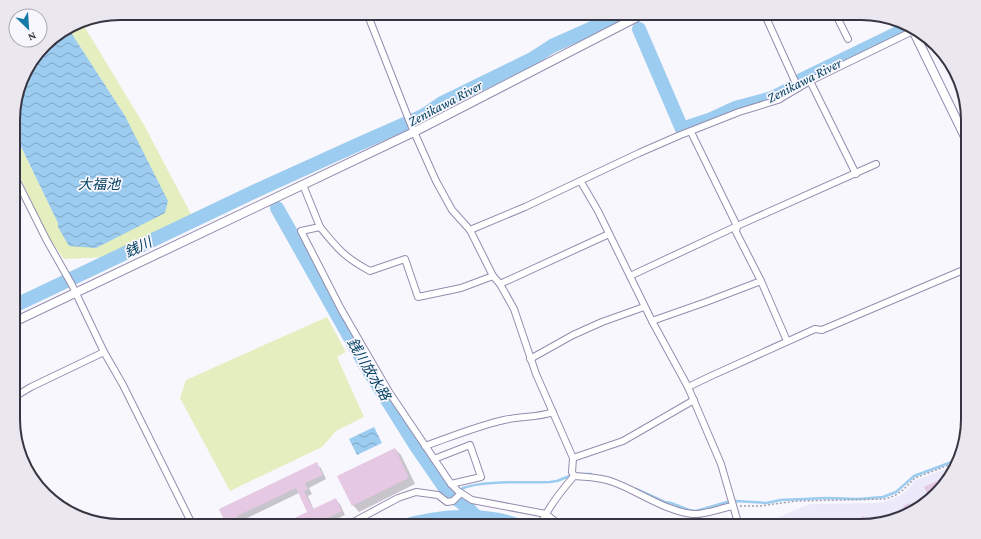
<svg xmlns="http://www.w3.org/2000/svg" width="981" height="539" viewBox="0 0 981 539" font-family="'Crimson Pro','Noto Sans JP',serif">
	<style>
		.built { fill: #ece9fa }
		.grass { fill: #e5eebe }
		.water { fill: url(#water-waves) }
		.shadow { fill: #0003 }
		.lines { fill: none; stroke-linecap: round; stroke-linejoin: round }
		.stream { stroke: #9cccef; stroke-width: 2.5 }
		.river { stroke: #9cccef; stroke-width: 14 }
		.building { fill: #e5c8e3 }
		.minor-casing { stroke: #948dae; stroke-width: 8 }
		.tertiary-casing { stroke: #948dae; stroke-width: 10 }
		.path { stroke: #a19fa9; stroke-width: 1.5; stroke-dasharray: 2 2; stroke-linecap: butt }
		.minor { stroke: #fff; stroke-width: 6 }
		.tertiary { stroke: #fff; stroke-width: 8 }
		.labels { text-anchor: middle; stroke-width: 3.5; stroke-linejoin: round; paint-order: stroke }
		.water-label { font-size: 14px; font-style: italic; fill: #034162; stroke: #f9f7fe }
		.rim { fill: none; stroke: #383543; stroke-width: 2 }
	</style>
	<defs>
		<pattern id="water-waves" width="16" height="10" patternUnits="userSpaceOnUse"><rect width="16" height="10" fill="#9cccef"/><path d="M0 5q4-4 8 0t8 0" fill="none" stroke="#80a6c3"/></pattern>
	</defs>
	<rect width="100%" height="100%" fill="#f9f7fe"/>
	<polygon class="built" points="956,465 954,472 920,508 868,526 780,526 777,518 809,504 878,503 889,500 899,496 906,491 916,480"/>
	<g class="grass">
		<polygon points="79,21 81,21 144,125 192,216 110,257 64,259 47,235 14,164 14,132 58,223 58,227 125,116 68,28"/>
		<polygon points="327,317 346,352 337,357 364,417 336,431 322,447 230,491 180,398 186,380"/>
	</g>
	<g class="water">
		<polygon points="68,28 125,116 168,201 165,213 96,248 69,246 58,227 58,223 14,132 14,106 24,72 49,40"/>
		<polygon points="374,427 382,443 357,455 349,439"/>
	</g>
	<g class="shadow">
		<polygon points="395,449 401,455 415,484 359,512 353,505"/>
		<polygon points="316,464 321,468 326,479 309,488 312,494 308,496 314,510 335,499 340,504 345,515 323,526 281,526 309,512 299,493 241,521 244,526 228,526 221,510"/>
		<polygon points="863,517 869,525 845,526"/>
	</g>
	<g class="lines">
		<g class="stream">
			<polyline points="577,474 591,474"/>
			<polyline points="636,489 665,502 671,503 689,510 696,511 727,502 736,501 766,503 781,500 826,498 859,499 883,497 896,492 914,476 957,460"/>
			<path d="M452 495C456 493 459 490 463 488 484 480 526 483 550 482L557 481 572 475"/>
		</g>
		<g class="river">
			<polyline points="639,29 682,129 709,120 735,108 772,98 788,90 801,80 912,26"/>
			<polyline points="277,208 366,366 416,446 445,488 452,495 467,507 477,518"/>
			<polyline points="14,306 262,188 359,144 423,116 442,103 532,59 552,46 626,13"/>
			<path d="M404 526C438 516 485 512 519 526"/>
		</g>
	</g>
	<g class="building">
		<polygon points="395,448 409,478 352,506 337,476"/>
		<polygon points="317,462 323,475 305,483 308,489 304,491 313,509 336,498 342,511 310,526 278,526 307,512 296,488 237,516 242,526 227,526 219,509"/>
		<polygon points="953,473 930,498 924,487"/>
		<polygon points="926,502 920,508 906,513 903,506 910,503 912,509"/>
		<polygon points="863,516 868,526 843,526"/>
	</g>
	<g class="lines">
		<defs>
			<g id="minor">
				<polyline points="367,13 411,125 436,181 452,210 470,230 493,276 500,284 514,309 536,374 573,458 572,472 574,476"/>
				<polyline points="764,13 798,88"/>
				<polyline points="835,13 848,39"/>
				<polyline points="810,81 856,174"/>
				<polyline points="691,132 737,226 736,232 761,281 787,341"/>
				<polyline points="14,175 46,239 72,285 104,352 123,385 193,526"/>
				<polyline points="581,182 598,211 652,321 688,387 721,464 739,526"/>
				<polyline points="303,185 320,227 301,231 341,309 389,392 451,484 458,491 472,500 546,514 561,526"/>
				<path d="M320 227C337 248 345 258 370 271L405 259 418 297 461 288 493 276"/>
				<polyline points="470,230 525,207 639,153 678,136 739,112 778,100 810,81 917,29"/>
				<polyline points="630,276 737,226 876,164"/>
				<polyline points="500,284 609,234"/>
				<polyline points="652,321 706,302 761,281"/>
				<polyline points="530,359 573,335 602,322 644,307"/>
				<polyline points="688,387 711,376 815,329 822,330 968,268"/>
				<polyline points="14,397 31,387 104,352"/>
				<path d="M425 446C451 437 477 426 504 420 521 416 537 418 553 412"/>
				<polyline points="573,458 623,441 694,400"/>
				<polyline points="434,459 470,445 481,477 451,484"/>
				<path d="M574 476C587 477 601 477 613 482 638 491 667 512 693 514 704 515 721 508 733 506"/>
				<polyline points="346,526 398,498 416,492 438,495 447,502 453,501 461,493"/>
				<path d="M540 526C548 507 561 491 574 476"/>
			</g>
			<g id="tertiary">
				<polyline points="911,26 968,143"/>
				<polyline points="14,322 414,132 645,13"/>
			</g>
		</defs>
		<use href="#minor" class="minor-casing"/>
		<use href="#tertiary" class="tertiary-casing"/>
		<polyline class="path" points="740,506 760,506 796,501 885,499 894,496 903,490 915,478 957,462"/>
		<use href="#minor" class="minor"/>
		<use href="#tertiary" class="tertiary"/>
	</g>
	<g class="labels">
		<g class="water-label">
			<text transform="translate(804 80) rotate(-27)" y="5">Zenikawa River</text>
			<text transform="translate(445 103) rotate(-28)" y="5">Zenikawa River</text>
			<text x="99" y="189">大福池</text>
			<text transform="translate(138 247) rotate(-25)" y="5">銭川</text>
			<text transform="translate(369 369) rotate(59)" y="5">銭川放水路</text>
		</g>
	</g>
	<path d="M0 0H981V539H0ZM120 20H861A100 100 0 0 1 961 120V419A100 100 0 0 1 861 519H120A100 100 0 0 1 20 419V120A100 100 0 0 1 120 20Z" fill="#eae7ef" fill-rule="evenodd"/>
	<path class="rim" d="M120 20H861A100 100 0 0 1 961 120V419A100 100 0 0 1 861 519H120A100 100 0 0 1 20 419V120A100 100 0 0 1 120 20Z"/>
	<g transform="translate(28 28) rotate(155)"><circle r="19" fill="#f9f7fe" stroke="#aca9b3"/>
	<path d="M0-3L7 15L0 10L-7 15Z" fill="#177ba7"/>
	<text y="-6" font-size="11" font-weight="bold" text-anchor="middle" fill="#383543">N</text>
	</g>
</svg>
